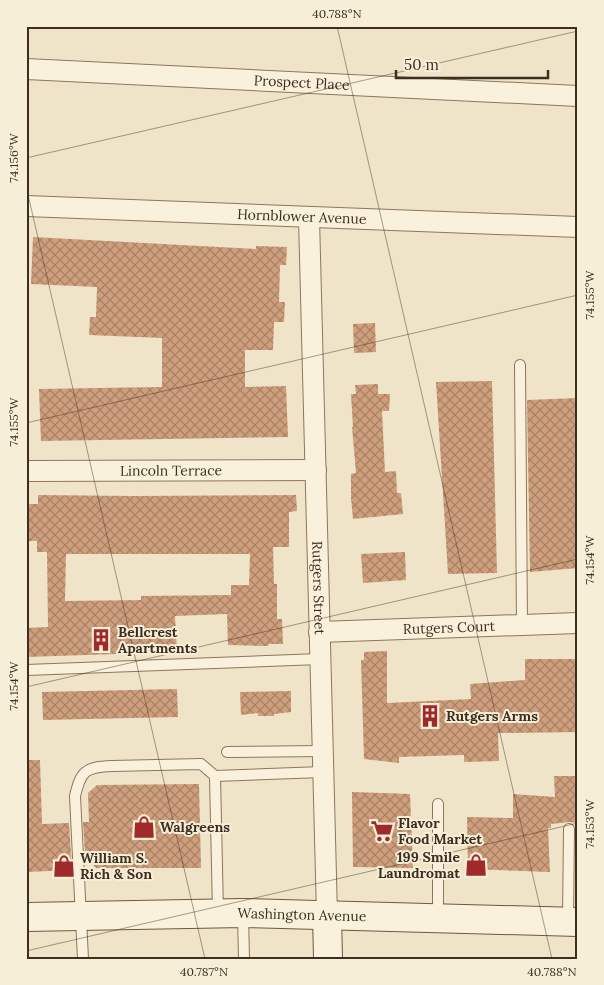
<svg xmlns="http://www.w3.org/2000/svg" width="604" height="985" viewBox="0 0 604 985" font-family="Lora,serif">
	<style>
		.building { fill: url(#building-cross-hatch); fill-rule: evenodd }
		.lines { fill: none; stroke-linecap: round; stroke-linejoin: round }
		.lane-casing { stroke: #8d765c; stroke-width: 12 }
		.street-casing { stroke: #8d765c; stroke-width: 22 }
		.secondary-casing { stroke: #6f573f; stroke-width: 30 }
		.lane { stroke: #faf1dc; stroke-width: 10 }
		.street { stroke: #faf1dc; stroke-width: 20 }
		.secondary { stroke: #faf1dc; stroke-width: 28 }
		.ticks { fill: none; stroke: #3d2e20; stroke-width: 1; stroke-opacity: 0.45 }
		.labels { text-anchor: middle; stroke-width: 4; stroke-linejoin: round; paint-order: stroke }
		.street-label { font-size: 14px; fill: #3d2e20; stroke: #f7eed8 }
		.poi-label { font-size: 14px; font-weight: bold; fill: #3d2e20; stroke: #f7eed8; text-anchor: start }
		.neatline { fill: none; stroke: #3d2e20; stroke-width: 2 }
		.ticks-label { font-size: 12px; text-anchor: middle; fill: #3d2e20 }
	</style>
	<defs>
		<pattern id="building-cross-hatch" width="8" height="8" patternUnits="userSpaceOnUse" patternTransform="scale(1.25)"><rect width="8" height="8" fill="#cf9f7d"/><path d="M0 0l8 8M0 8l8-8" fill="none" stroke="#a98266"/></pattern>
	</defs>
	<rect width="100%" height="100%" fill="#f0e4c8"/>
	<g class="building">
		<polygon points="33,237 256,249 256,246 287,247 286,265 280,265 279,302 285,302 284,322 274,322 273,350 245,350 245,387 286,386 288,437 41,441 39,389 162,387 162,338 89,335 90,317 96,317 97,287 31,284"/>
		<polygon points="375,323 376,352 354,353 353,324"/>
		<polygon points="492,381 497,573 448,574 436,382"/>
		<polygon points="378,384 378,394 390,394 389,411 382,411 385,472 396,471 397,493 401,493 403,514 353,519 351,498 351,474 356,473 352,427 353,427 351,394 356,394 355,385"/>
		<polygon points="578,398 578,568 530,572 527,400"/>
		<path d="M38 495 134 496 296 495 297 511 289 512V547H273L274 584H277V619H282L283 644H269L268 646 228 645 227 614 175 616 177 652 26 657V628L48 627 47 552H37V541H26V504H38ZM66 554H250L249 585H231V595L141 596V600L65 601Z"/>
		<polygon points="405,552 406,580 363,583 361,554"/>
		<polygon points="387,651 387,703 471,699 470,684 525,680 525,659 578,659 578,732 498,733 499,761 464,762 464,755 399,757 399,763 364,759 361,660 364,660 364,652"/>
		<polygon points="177,689 178,717 43,720 42,692"/>
		<polygon points="291,691 291,712 274,714 274,716 258,716 258,713 241,715 240,692"/>
		<polygon points="26,760 40,760 42,824 69,823 72,870 26,872"/>
		<polygon points="554,776 578,776 578,823 569,822 551,824 551,828 548,828 550,872 468,869 467,817 513,818 513,794 555,797"/>
		<polygon points="199,784 201,868 96,868 85,855 83,822 89,822 88,793 97,785"/>
		<polygon points="352,792 410,794 413,868 353,867"/>
	</g>
	<g class="lines">
		<defs>
			<g id="lane">
				<polyline points="520,365 522,626"/>
				<polyline points="26,670 320,659"/>
				<polyline points="227,752 322,751"/>
				<polyline points="215,776 218,912"/>
				<polyline points="243,914 244,959"/>
				<polyline points="438,916 438,804"/>
				<polyline points="568,920 569,829"/>
				<path d="M83 959 75 796C81 771 85 767 112 766L201 764 215 776 323 772"/>
			</g>
			<g id="street">
				<path id="s1" d="M26 69 578 96"/>
				<path id="s2" d="M26 206 578 227"/>
				<path id="s3" d="M309 218 327 915"/>
				<path id="s4" d="M26 471 316 470"/>
				<path id="s5" d="M319 632 578 623"/>
			</g>
			<g id="secondary">
				<polyline points="327,915 328,959"/>
				<path id="s6" d="M26 917 243 913 578 922"/>
			</g>
		</defs>
		<use href="#lane" class="lane-casing"/>
		<use href="#street" class="street-casing"/>
		<use href="#secondary" class="secondary-casing"/>
		<use href="#lane" class="lane"/>
		<use href="#street" class="street"/>
		<use href="#secondary" class="secondary"/>
	</g>
	<path class="ticks" d="M337 26 552 959M26 158 578 31M26 186 205 959M26 423 578 295M26 687 578 559M26 951 578 823"/>
	<defs>
		<symbol id="building-bare" viewBox="-9 -9 18 18"><path d="M-4-6H4V6H1V3H-1V6H-4ZM-2.5-4.3h1.7v1.8h-1.7ZM.8-4.3h1.7v1.8H.8ZM-2.5-1h1.7V.8h-1.7ZM.8-1h1.7V.8H.8Z" fill="#9e2a2b" stroke="#f7eed8" stroke-width="2.5" paint-order="stroke"/></symbol>
		<symbol id="shop-bare" viewBox="-9 -9 18 18"><path d="M-5-2.5h2.3a2.7 3.5 0 0 1 5.4 0H5L5.5 6h-11ZM-1.5-2.5h3a1.5 2.3 0 0 0-3 0Z" fill="#9e2a2b" stroke="#f7eed8" stroke-width="2.5" paint-order="stroke"/></symbol>
		<symbol id="supermarket-bare" viewBox="-9 -9 18 18"><path d="M-6-5.5h2.5l.6 2H6L4.5 2H-2.5L-4.4-4H-6ZM-1.5 3.2a1.3 1.3 0 1 0 .1 0ZM3 3.2a1.3 1.3 0 1 0 .1 0Z" fill="#9e2a2b" stroke="#f7eed8" stroke-width="2.5" paint-order="stroke"/></symbol>
	</defs>
	<g fill-rule="evenodd">
		<use href="#building-bare" x="85" y="624" width="32" height="32"/>
		<use href="#building-bare" x="414" y="700" width="32" height="32"/>
		<use href="#shop-bare" x="128" y="811" width="32" height="32"/>
		<use href="#supermarket-bare" x="366" y="815" width="32" height="32"/>
		<use href="#shop-bare" x="460" y="849" width="32" height="32"/>
		<use href="#shop-bare" x="48" y="850" width="32" height="32"/>
	</g>
	<g class="labels">
		<g class="street-label">
			<text dy="5" stroke="none"><textPath href="#s1" startOffset="276">Prospect Place</textPath></text>
			<text dy="5" stroke="none"><textPath href="#s2" startOffset="276">Hornblower Avenue</textPath></text>
			<text dy="5" stroke="none"><textPath href="#s4" startOffset="145">Lincoln Terrace</textPath></text>
			<text dy="5" stroke="none"><textPath href="#s3" startOffset="370">Rutgers Street</textPath></text>
			<text dy="5" stroke="none"><textPath href="#s5" startOffset="130">Rutgers Court</textPath></text>
			<text dy="5" stroke="none"><textPath href="#s6" startOffset="276">Washington Avenue</textPath></text>
		</g>
		<g class="poi-label">
			<text x="118" y="637">Bellcrest<tspan x="118" dy="16">Apartments</tspan></text>
			<text x="446" y="721">Rutgers Arms</text>
			<text x="398" y="828">Flavor<tspan x="398" dy="16">Food Market</tspan></text>
			<text x="160" y="832">Walgreens</text>
			<text x="460" y="862" text-anchor="end">199 Smile<tspan x="460" dy="16">Laundromat</tspan></text>
			<text x="80" y="863">William S.<tspan x="80" dy="16">Rich &amp; Son</tspan></text>
		</g>
	</g>
	<rect width="604" height="985" fill="none" stroke="#f7eed8" stroke-width="55"/>
	<path d="M396 70v8h152v-8" fill="none" stroke="#3d2e20" stroke-width="2.5"/>
	<text x="404" y="70" font-size="15" fill="#3d2e20" stroke="#f7eed8" stroke-width="4" paint-order="stroke">50 m</text>
	<rect x="28" y="28" width="548" height="930" class="neatline"/>
	<g class="ticks-label">
		<text x="337" y="18">40.788°N</text>
		<text transform="translate(14 158) rotate(-90)" y="4">74.156°W</text>
		<text transform="translate(590 295) rotate(-90)" y="4">74.155°W</text>
		<text transform="translate(14 422) rotate(-90)" y="4">74.155°W</text>
		<text transform="translate(590 560) rotate(-90)" y="4">74.154°W</text>
		<text transform="translate(14 686) rotate(-90)" y="4">74.154°W</text>
		<text transform="translate(590 824) rotate(-90)" y="4">74.153°W</text>
		<text x="204" y="976">40.787°N</text>
		<text x="552" y="976">40.788°N</text>
	</g>
</svg>
